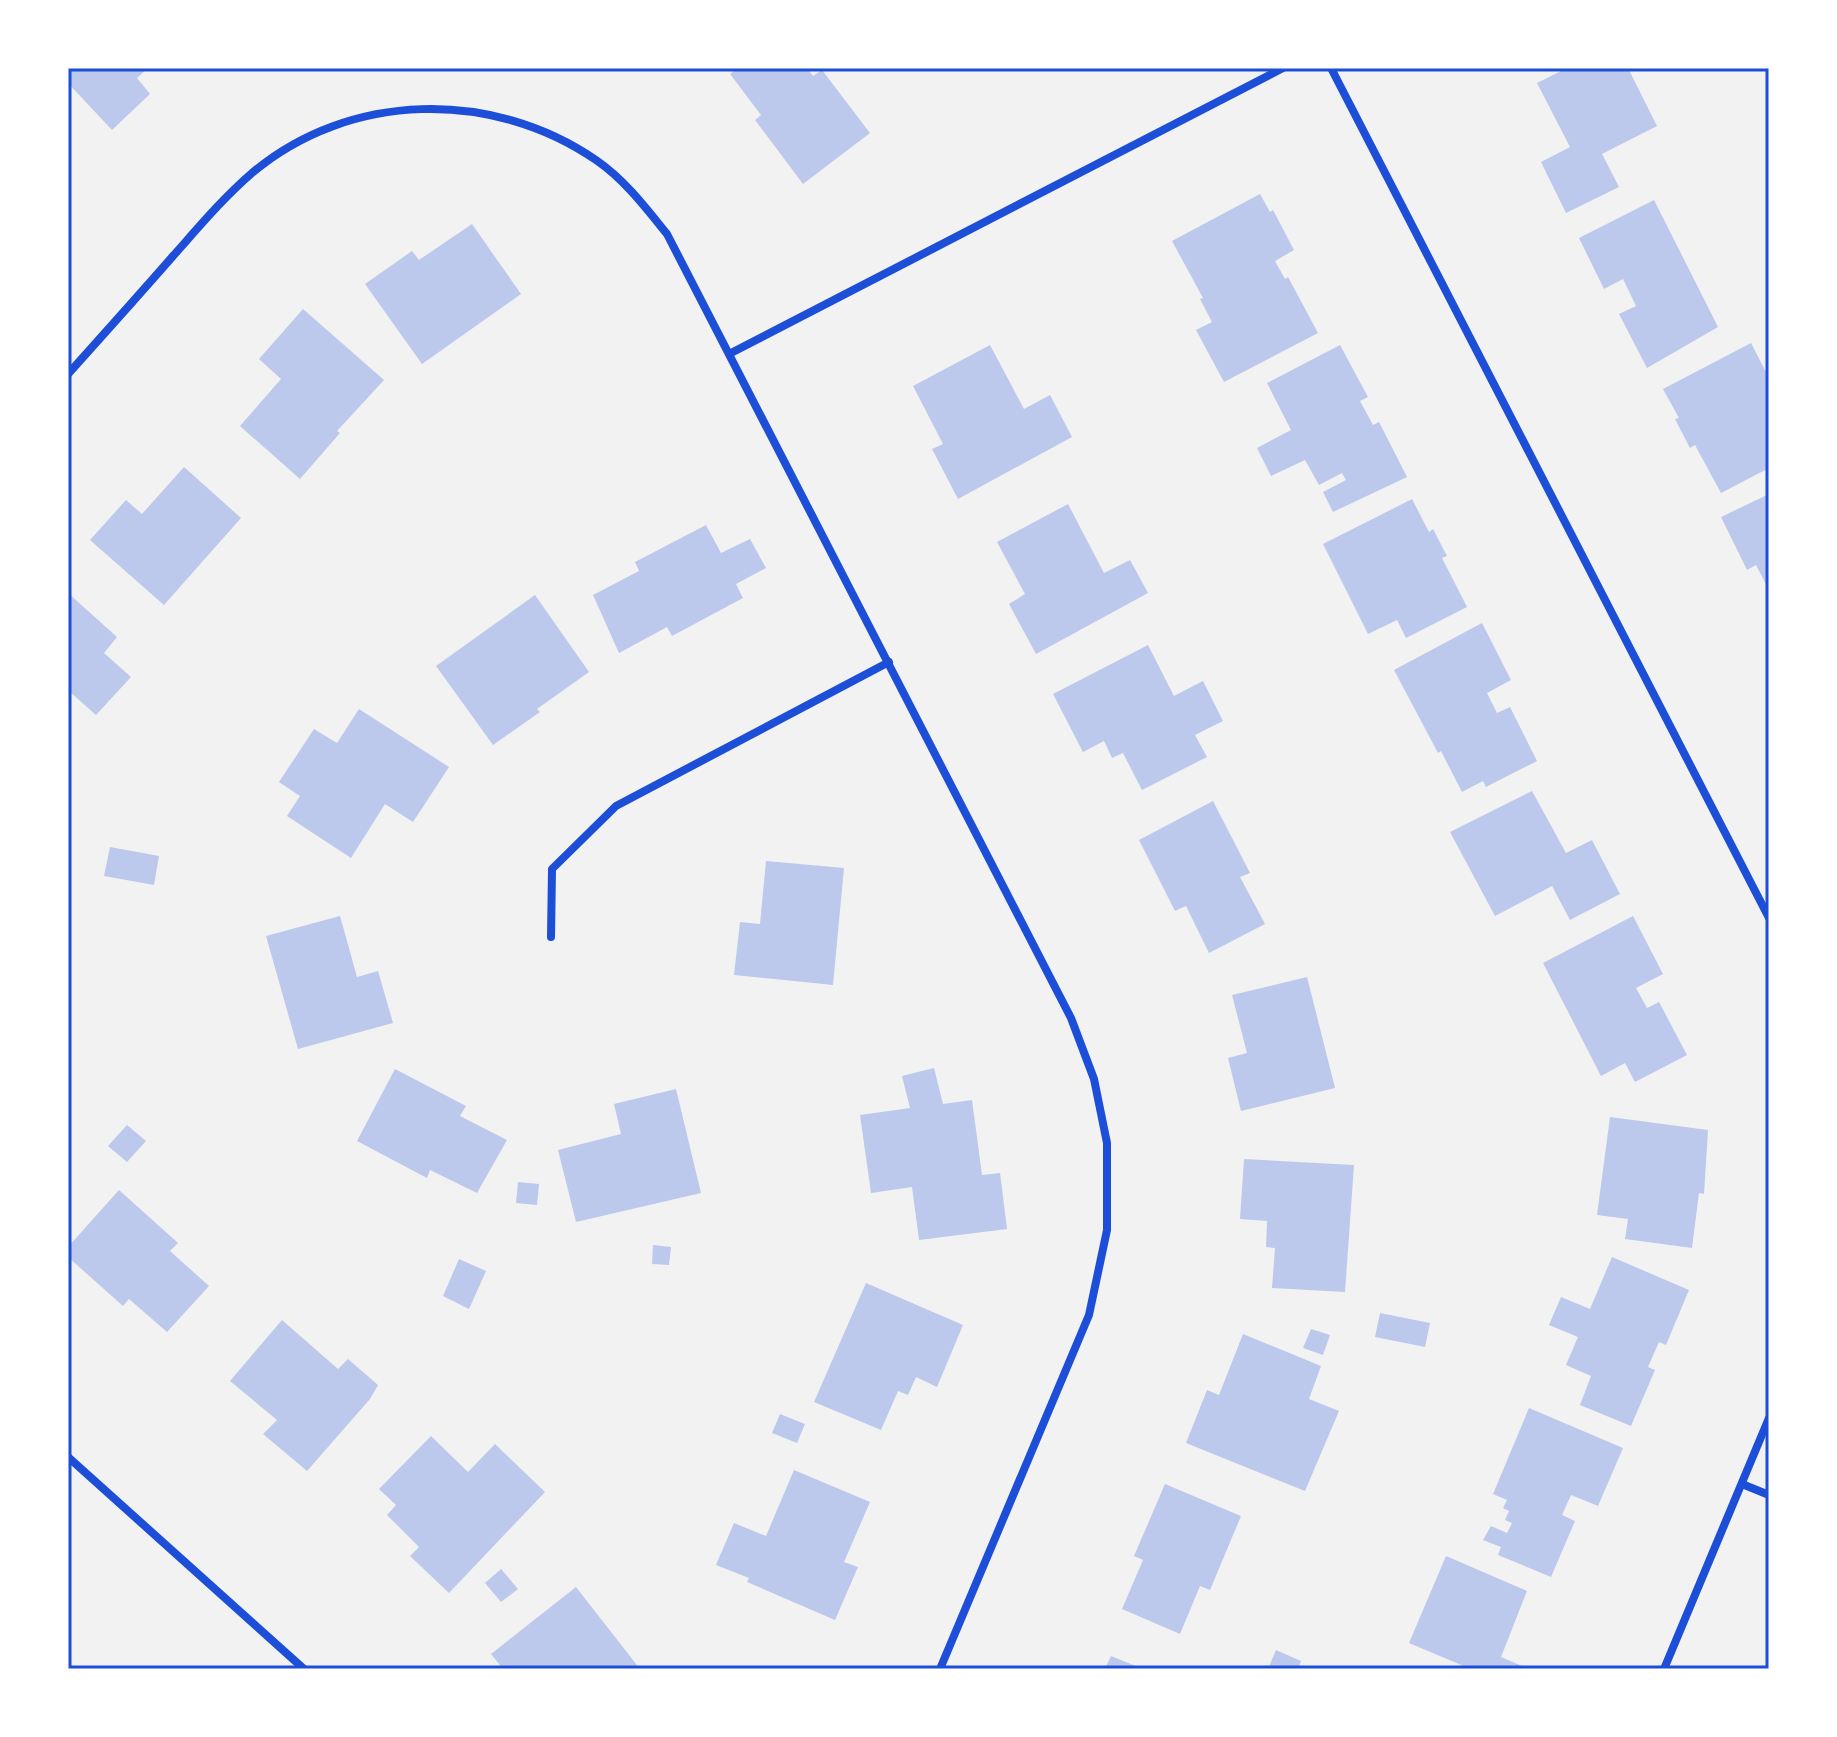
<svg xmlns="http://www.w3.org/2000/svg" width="1837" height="1737" viewBox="0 0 1837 1737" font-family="'Open Sans',sans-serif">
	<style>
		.building { fill: #bdc9ec }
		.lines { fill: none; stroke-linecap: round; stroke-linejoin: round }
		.minor { stroke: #1d4ed8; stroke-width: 8 }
		.neatline { fill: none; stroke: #1d4ed8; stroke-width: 3 }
	</style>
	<rect width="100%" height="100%" fill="#f2f2f2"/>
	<g class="building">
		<polygon points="68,68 148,68 137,78 150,94 112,130 68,83"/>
		<polygon points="738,68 807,68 813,76 822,70 870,133 803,184 755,120 761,115 730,74"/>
		<polygon points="1567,68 1628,68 1657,126 1602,154 1619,187 1566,213 1541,162 1570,147 1537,83"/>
		<polygon points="1260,194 1270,212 1273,210 1294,250 1275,261 1285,279 1288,277 1318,333 1224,382 1196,330 1212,322 1200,299 1203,298 1172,241"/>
		<polygon points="1654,200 1718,327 1647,368 1619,314 1636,306 1623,279 1604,289 1579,238"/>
		<polygon points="472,224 521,294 422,364 365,284 412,251 419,260"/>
		<polygon points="303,309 384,380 337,431 340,433 300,479 240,426 281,379 259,359"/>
		<polygon points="1751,343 1769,378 1769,468 1721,493 1695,445 1690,448 1675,419 1679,418 1663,389"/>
		<polygon points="990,345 1024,409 1050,395 1072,437 958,499 932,449 943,444 913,386"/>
		<polygon points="1340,345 1368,397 1360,401 1373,425 1379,422 1407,477 1333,512 1323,492 1346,480 1342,473 1319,485 1305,460 1271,476 1257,448 1291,430 1267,383"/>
		<polygon points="184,467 241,518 164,605 90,540 126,500 142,514"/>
		<polygon points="1769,494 1769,590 1756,565 1747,570 1721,517"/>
		<polygon points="1412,499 1429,532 1433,529 1447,556 1442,558 1467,607 1406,638 1397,620 1368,634 1323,544"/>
		<polygon points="1068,504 1104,573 1130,560 1148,593 1036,654 1009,604 1025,594 997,542"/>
		<polygon points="706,525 721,553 750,539 766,568 736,584 743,598 672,636 667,627 619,653 593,595 639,571 635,562"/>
		<polygon points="68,593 117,637 104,653 131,677 96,715 70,692 68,694"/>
		<polygon points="535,595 589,672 537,709 540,712 493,745 436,666"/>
		<polygon points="1482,623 1511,680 1487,693 1497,713 1510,707 1537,761 1486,787 1483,781 1462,792 1441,751 1438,753 1394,670"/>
		<polygon points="1148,645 1174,696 1203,681 1223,721 1195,735 1207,757 1142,790 1123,753 1112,758 1104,741 1083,752 1053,694"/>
		<polygon points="359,709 449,767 413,822 385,804 351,858 287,816 300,796 279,782 314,729 337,743"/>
		<polygon points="1532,791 1566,853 1592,840 1620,894 1570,920 1552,886 1495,916 1450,832"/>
		<polygon points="1213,801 1250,873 1240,877 1265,924 1209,953 1186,906 1175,911 1139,840"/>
		<polygon points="110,847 159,856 154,885 104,876"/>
		<polygon points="766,861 844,868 833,985 734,975 740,922 760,924"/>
		<polygon points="340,916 357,977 378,971 393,1023 298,1049 266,936"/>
		<polygon points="1633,916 1663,974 1636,988 1647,1008 1659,1002 1687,1055 1635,1082 1625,1063 1601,1076 1543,963"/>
		<polygon points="1307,977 1335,1088 1241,1111 1228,1058 1247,1053 1232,995"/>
		<polygon points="934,1068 943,1104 972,1100 982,1175 1000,1173 1007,1229 919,1240 912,1187 871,1193 860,1115 910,1108 902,1076"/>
		<polygon points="395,1069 466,1106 460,1116 507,1140 477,1193 430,1170 427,1178 357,1141"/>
		<polygon points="676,1089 701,1193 576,1222 558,1150 621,1134 614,1104"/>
		<polygon points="1610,1117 1708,1130 1704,1194 1699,1193 1692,1248 1625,1239 1628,1219 1597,1215"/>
		<polygon points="127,1125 146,1141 127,1162 108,1146"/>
		<polygon points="1244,1159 1354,1165 1345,1292 1272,1288 1275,1248 1266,1247 1267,1221 1240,1219"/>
		<polygon points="518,1182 539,1184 537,1205 516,1203"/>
		<polygon points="119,1190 178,1243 170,1251 209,1286 167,1332 129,1299 123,1306 68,1257 68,1247"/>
		<polygon points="653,1245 671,1247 669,1265 652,1264"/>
		<polygon points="1612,1257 1689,1290 1666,1345 1659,1342 1648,1367 1655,1370 1631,1426 1580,1405 1591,1376 1566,1365 1578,1337 1549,1325 1561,1297 1590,1309"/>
		<polygon points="459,1259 486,1271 469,1309 443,1296"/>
		<polygon points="866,1283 963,1325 937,1387 916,1377 908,1395 898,1391 881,1430 814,1402"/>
		<polygon points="1380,1313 1430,1323 1425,1347 1375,1337"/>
		<polygon points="282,1320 338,1369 348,1359 378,1385 370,1399 307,1471 263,1434 277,1420 230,1381"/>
		<polygon points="1311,1329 1330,1335 1323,1355 1303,1348"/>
		<polygon points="1243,1334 1321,1366 1309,1399 1339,1411 1305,1491 1186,1443 1207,1390 1219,1395"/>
		<polygon points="1529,1408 1623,1448 1598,1506 1571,1495 1562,1515 1575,1521 1551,1577 1498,1555 1501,1547 1483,1540 1491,1526 1507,1533 1512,1523 1505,1520 1509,1511 1503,1508 1507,1500 1493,1494"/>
		<polygon points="780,1414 805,1424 797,1443 772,1433"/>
		<polygon points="431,1436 468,1472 495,1444 545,1492 449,1593 410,1556 419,1547 387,1515 396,1505 379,1489"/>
		<polygon points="794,1470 870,1502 844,1562 858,1567 835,1620 747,1582 749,1578 716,1565 734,1523 766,1536"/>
		<polygon points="1165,1484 1241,1516 1210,1590 1200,1586 1180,1634 1122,1609 1143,1560 1134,1556"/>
		<polygon points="1446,1556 1527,1591 1501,1657 1529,1669 1465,1669 1466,1667 1409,1643"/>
		<polygon points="501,1569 518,1589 501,1602 485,1583"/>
		<polygon points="576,1587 640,1669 503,1669 491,1654"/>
		<polygon points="1276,1650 1301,1661 1298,1669 1268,1669"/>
		<polygon points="1111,1656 1143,1669 1105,1669"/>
	</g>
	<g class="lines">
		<g class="minor">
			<polyline points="1331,68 1769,918"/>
			<polyline points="731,353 1283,68"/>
			<path d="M68 374C103 335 138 296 173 256 198 228 223 198 252 173 349 91 493 89 596 160 625 180 646 208 667 234L1071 1018 1094 1079 1107 1143V1230L1089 1315 940 1669"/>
			<polyline points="551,937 552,869 616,806 889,662"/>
			<polyline points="68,1457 304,1669"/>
			<polyline points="1742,1484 1769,1495"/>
			<polyline points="1664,1669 1769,1418"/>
		</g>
	</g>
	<rect width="1837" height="1737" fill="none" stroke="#ffffff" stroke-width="140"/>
	<rect x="70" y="70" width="1697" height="1597" class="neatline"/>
</svg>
